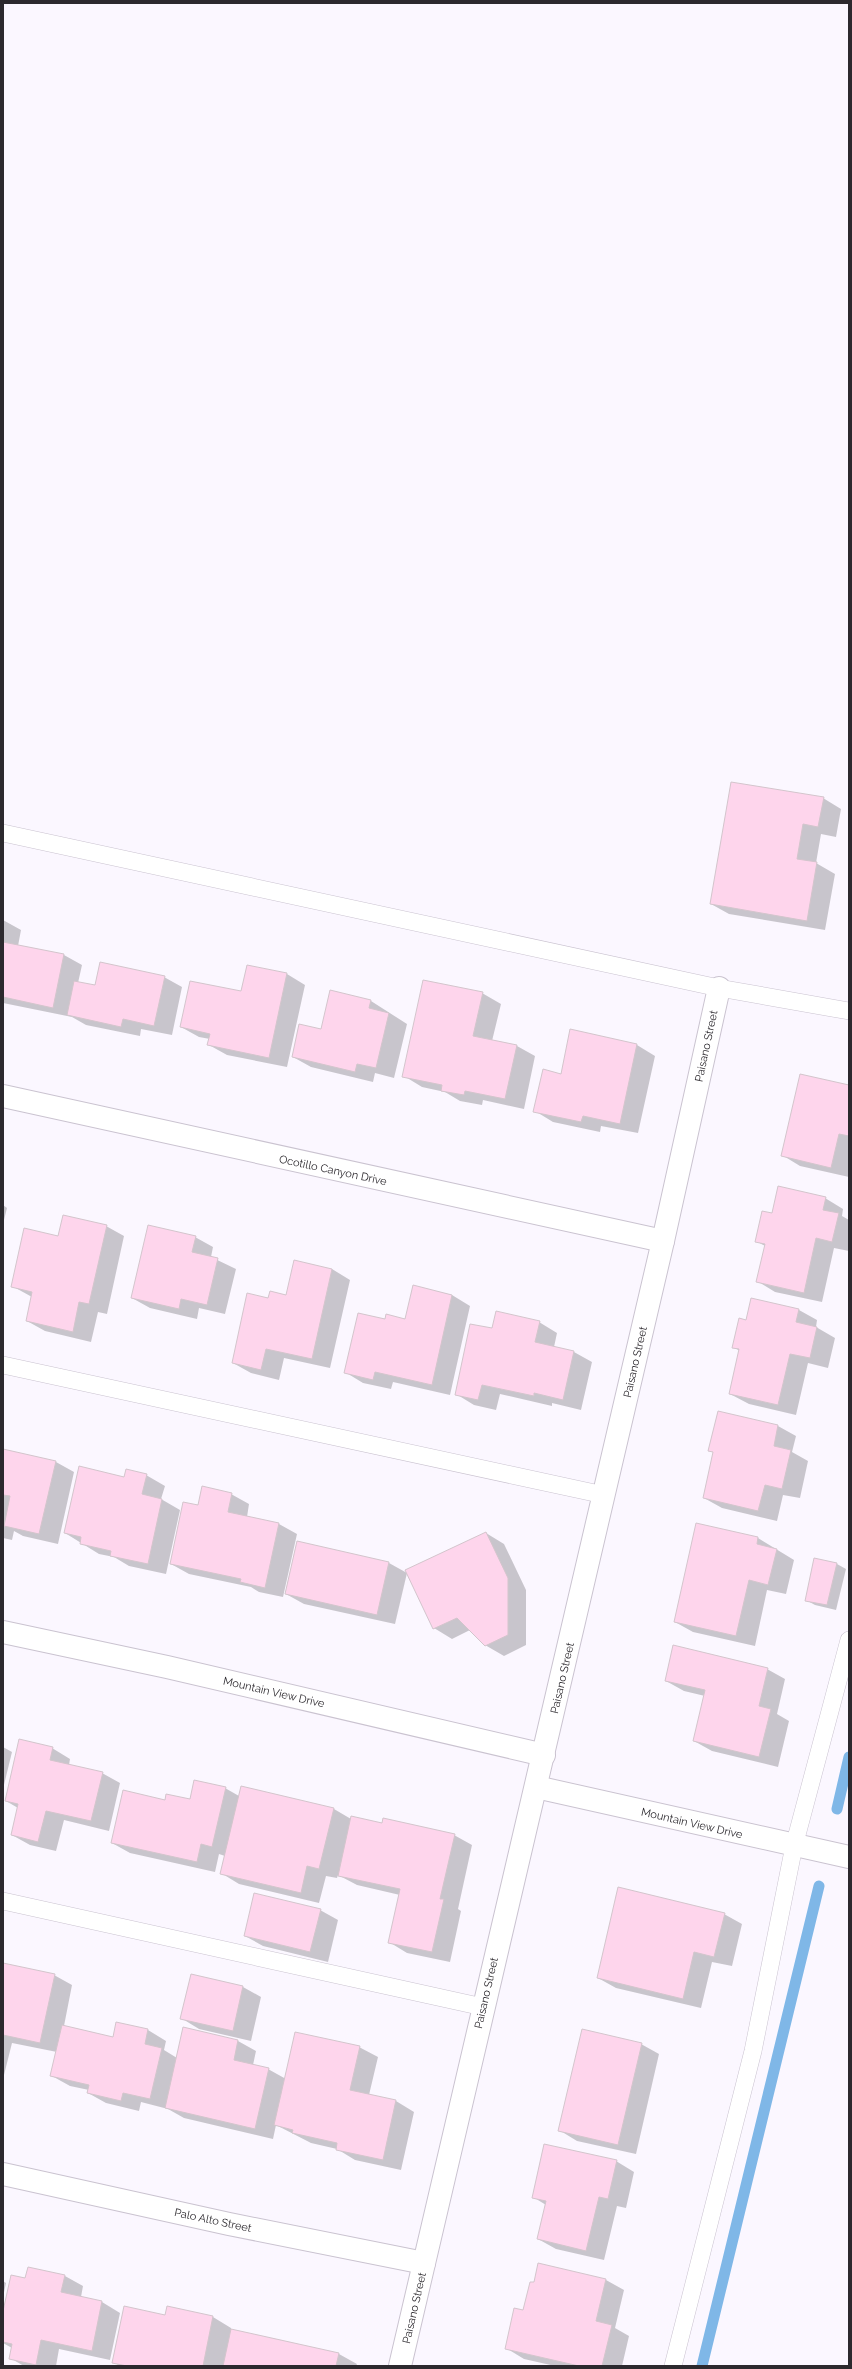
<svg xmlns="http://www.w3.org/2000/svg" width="852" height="2369" viewBox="0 0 852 2369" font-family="Raleway,sans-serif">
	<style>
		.shadow { fill: #0003 }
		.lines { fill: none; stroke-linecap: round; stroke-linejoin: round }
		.stream { stroke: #7fb7e7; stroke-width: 11 }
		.building { fill: #fed5ec; stroke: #d3c5cc }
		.service-casing { stroke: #cac3d0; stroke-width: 18 }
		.minor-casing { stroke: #cac3d0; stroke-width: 24 }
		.service { stroke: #fff; stroke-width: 17 }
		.minor { stroke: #fff; stroke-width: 22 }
		.labels { text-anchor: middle; stroke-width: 3.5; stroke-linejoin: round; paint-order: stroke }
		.street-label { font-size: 11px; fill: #2c292e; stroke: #fff }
	</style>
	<rect width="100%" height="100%" fill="#fbf7ff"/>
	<g class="shadow">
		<polygon points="823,798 841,809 836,837 821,834 816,863 835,874 825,930 729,914 711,904"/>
		<polygon points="3,920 21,930 18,946 64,955 82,965 78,983 96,987 164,977 182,987 172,1035 141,1029 140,1036 86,1025 72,1017 3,1003"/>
		<polygon points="247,966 287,974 305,985 287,1067 227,1055 209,1045 210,1039 199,1037 181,1027 242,992"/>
		<polygon points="331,991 371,1001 407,1024 394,1078 375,1073 373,1082 311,1067 293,1057 322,1031"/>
		<polygon points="482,993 501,1004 492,1041 517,1046 535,1056 524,1109 483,1100 482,1105 460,1101 445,1092 422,1087 404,1076"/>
		<polygon points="571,1031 637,1045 655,1056 638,1133 601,1126 600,1132 553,1122 535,1111 561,1075"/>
		<polygon points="849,1086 849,1177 800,1166 782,1155"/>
		<polygon points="825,1198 843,1209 842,1216 849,1220 849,1251 834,1248 822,1302 775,1292 757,1281 765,1246 756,1241 772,1214"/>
		<polygon points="3,1205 7,1208 3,1224"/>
		<polygon points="106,1226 124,1236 107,1314 98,1312 91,1342 45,1331 27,1321 32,1297 12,1286 59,1238"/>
		<polygon points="195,1237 213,1247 211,1257 236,1269 225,1314 199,1308 197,1319 150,1308 132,1298"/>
		<polygon points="332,1269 350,1280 330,1368 284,1358 279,1380 251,1373 233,1363 269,1299 287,1296"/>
		<polygon points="413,1286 452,1295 470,1306 450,1395 393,1382 391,1389 363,1383 345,1372 386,1320 406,1320"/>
		<polygon points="752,1299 799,1310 817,1320 816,1327 835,1338 828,1368 808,1363 796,1415 749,1404 730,1394 740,1351 733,1347 747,1321"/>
		<polygon points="539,1322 557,1333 554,1347 574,1352 592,1362 581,1410 552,1403 552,1406 500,1394 496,1410 474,1405 456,1394 493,1330"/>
		<polygon points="718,1412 778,1426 796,1436 792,1452 808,1461 800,1498 783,1495 777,1521 722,1508 704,1498 714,1453 710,1450"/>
		<polygon points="3,1450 56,1462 74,1472 58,1544 23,1536 14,1531 12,1540 3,1538"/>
		<polygon points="146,1475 165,1486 161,1499 180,1510 166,1574 129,1566 114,1557 99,1554 65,1533 125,1478"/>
		<polygon points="231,1494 249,1504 247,1517 279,1524 297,1534 283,1597 259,1592 251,1587 189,1574 171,1564 199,1506"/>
		<polygon points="697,1525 758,1538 794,1560 786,1594 767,1590 755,1646 693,1632 675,1622"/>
		<polygon points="486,1533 504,1544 526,1590 526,1645 504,1656 485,1645 470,1630 452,1639 434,1628"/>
		<polygon points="389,1563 407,1573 395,1624 304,1604 286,1594"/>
		<polygon points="837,1564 846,1569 836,1610 815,1605 806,1600"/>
		<polygon points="767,1669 785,1679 777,1714 789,1721 778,1767 712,1751 694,1741 705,1696 684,1691 666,1681"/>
		<polygon points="3,1747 12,1752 3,1789"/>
		<polygon points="52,1748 70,1759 69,1765 102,1773 120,1783 109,1831 64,1820 56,1851 30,1845 12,1835 18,1808 6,1801"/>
		<polygon points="225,1788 239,1796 334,1809 351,1819 454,1835 472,1845 458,1909 461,1911 450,1962 407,1953 389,1942 400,1895 357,1885 338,1875 337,1878 326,1876 319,1903 239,1884 221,1873 225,1856 219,1854 215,1872 130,1853 112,1843 166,1801 190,1800"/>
		<polygon points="320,1910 338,1920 328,1962 263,1946 245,1936"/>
		<polygon points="724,1914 742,1924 732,1966 712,1962 701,2008 616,1988 598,1978"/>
		<polygon points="3,1964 54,1975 72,1985 64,2026 114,2038 117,2023 148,2030 166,2041 164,2050 177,2058 184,2028 238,2041 256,2051 253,2065 268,2069 286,2079 359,2047 378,2057 369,2095 396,2101 414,2112 401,2170 355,2160 337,2149 311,2143 276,2125 273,2139 184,2118 168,2109 141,2102 139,2111 106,2103 88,2093 89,2090 70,2086 52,2076 57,2052 12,2043 3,2079"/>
		<polygon points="243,1987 261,1997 251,2041 199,2029 181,2018"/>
		<polygon points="641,2044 659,2054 636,2154 577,2141 559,2130"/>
		<polygon points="616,2161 634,2172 626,2208 617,2206 604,2260 556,2249 538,2239 546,2205 533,2197"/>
		<polygon points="29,2268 65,2276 83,2286 81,2297 102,2302 120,2313 110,2360 59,2349 56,2366 24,2366 10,2358 12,2348 3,2343 3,2316 26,2280"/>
		<polygon points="606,2280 624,2290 615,2328 629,2336 622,2366 555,2366 524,2359 506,2348 524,2312"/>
		<polygon points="3,2281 6,2283 3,2297"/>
		<polygon points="168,2307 213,2317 231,2328 231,2330 339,2354 357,2364 356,2366 120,2366 113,2362 166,2316"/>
	</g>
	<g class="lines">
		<g class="stream">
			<polyline points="837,1809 849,1757"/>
			<polyline points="702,2366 819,1886"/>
		</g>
	</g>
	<g class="building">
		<polygon points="731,782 824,797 818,827 803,824 797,859 817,862 807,921 710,904"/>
		<polygon points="3,942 64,954 53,1008 3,997"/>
		<polygon points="100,962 165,976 154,1026 123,1019 121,1027 67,1015 74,981 95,985"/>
		<polygon points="247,965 287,973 269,1058 207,1045 210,1034 180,1027 190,981 241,991"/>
		<polygon points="423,980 483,992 473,1036 517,1045 505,1099 465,1091 464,1095 441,1091 442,1085 402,1077"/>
		<polygon points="330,990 371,1000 369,1008 389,1013 376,1068 357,1064 355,1072 292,1057 299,1024 321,1029"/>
		<polygon points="570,1029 637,1044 620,1124 583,1116 581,1122 533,1112 543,1069 561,1074"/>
		<polygon points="800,1074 849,1085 849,1136 839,1134 831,1168 781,1156"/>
		<polygon points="778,1186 826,1197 823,1210 839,1213 832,1242 816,1238 804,1293 756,1282 765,1244 755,1242 762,1211 772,1213"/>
		<polygon points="63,1215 107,1225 89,1304 79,1302 73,1332 26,1321 32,1292 11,1287 24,1228 58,1236"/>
		<polygon points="148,1225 196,1236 192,1252 218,1258 207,1305 181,1299 179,1309 131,1298"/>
		<polygon points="294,1260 332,1269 312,1359 266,1349 261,1370 232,1363 247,1293 268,1298 270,1291 286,1295"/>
		<polygon points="413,1285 452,1295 432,1385 375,1372 373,1380 344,1373 358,1313 385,1319 386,1314 405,1319"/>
		<polygon points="751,1298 799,1309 796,1322 817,1327 810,1358 790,1354 778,1405 729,1394 739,1349 732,1348 739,1318 746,1320"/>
		<polygon points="496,1311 540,1321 535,1342 574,1351 563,1400 534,1393 534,1396 482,1385 478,1400 455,1395 470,1324 492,1328"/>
		<polygon points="718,1411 778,1425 774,1446 791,1450 782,1489 765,1485 758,1511 703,1498 713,1452 708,1451"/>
		<polygon points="3,1449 56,1461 39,1534 4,1526 10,1496 3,1495"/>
		<polygon points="79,1466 124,1477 126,1469 147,1474 142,1494 162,1499 148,1564 110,1556 111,1551 80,1544 81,1537 64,1533"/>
		<polygon points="202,1486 232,1493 228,1512 279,1523 265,1588 240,1582 241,1579 170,1564 183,1502 198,1505"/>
		<polygon points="696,1523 758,1537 757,1544 777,1549 768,1585 749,1580 736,1636 674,1622"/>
		<polygon points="486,1532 508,1578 508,1635 485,1646 457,1618 433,1629 405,1570"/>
		<polygon points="297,1541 389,1562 377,1615 285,1594"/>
		<polygon points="814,1558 837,1563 827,1605 805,1601"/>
		<polygon points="673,1645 768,1668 759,1706 771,1709 759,1757 693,1741 705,1690 665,1681"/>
		<polygon points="19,1739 53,1747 50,1760 103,1772 91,1821 46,1811 38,1842 11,1835 18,1804 5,1801"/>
		<polygon points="194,1780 226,1787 212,1847 201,1844 197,1862 111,1843 123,1790 165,1800 166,1794 190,1799"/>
		<polygon points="241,1786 334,1808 319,1869 307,1866 301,1893 220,1874"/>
		<polygon points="351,1816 382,1823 383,1818 455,1834 440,1899 444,1899 432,1952 388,1943 400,1889 338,1876"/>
		<polygon points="618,1887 725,1913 714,1957 694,1952 683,1999 597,1978"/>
		<polygon points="254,1893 321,1909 310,1952 244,1936"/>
		<polygon points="3,1963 55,1974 40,2043 3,2035"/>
		<polygon points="191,1974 243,1986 233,2031 180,2019"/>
		<polygon points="116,2022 148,2029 145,2044 162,2048 150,2099 123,2093 121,2101 87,2093 89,2085 50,2076 62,2025 113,2037"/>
		<polygon points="183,2027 238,2040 234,2060 269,2068 255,2129 165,2108"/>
		<polygon points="582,2029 642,2043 618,2145 558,2131"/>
		<polygon points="295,2032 360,2046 350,2090 396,2100 383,2160 336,2150 337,2143 292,2133 293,2130 274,2125"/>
		<polygon points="544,2144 617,2160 608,2199 599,2197 586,2251 537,2239 546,2201 532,2198"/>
		<polygon points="538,2263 606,2279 596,2321 612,2325 602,2366 579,2366 505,2349 514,2308 523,2310 530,2282 534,2282"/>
		<polygon points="28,2267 65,2275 61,2292 102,2301 92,2351 41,2340 36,2365 9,2359 12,2344 3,2342 3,2311 11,2275 25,2278"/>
		<polygon points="124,2306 165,2315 167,2306 213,2316 203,2366 127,2366 112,2363"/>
		<polygon points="231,2329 339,2353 336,2366 223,2366"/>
	</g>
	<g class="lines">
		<defs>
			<g id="service">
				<polyline points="3,833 719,988 849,1011"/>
				<polyline points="3,1365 604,1495"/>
				<polyline points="3,1901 483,2007"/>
				<polyline points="673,2366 753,2051 794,1846 849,1640"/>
			</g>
			<g id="minor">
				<polyline points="3,1096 663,1241"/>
				<polyline points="3,1632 167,1667 544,1755"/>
				<polyline points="536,1787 849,1857"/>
				<polyline points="3,2174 229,2224 424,2263"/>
				<polyline points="400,2366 663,1241 719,988"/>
			</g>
		</defs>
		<use href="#service" class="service-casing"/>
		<use href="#minor" class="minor-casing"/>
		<use href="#service" class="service"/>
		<use href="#minor" class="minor"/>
	</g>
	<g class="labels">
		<g class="street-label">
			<text transform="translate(706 1046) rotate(-78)" y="4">Paisano Street</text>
			<text transform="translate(333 1170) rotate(12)" y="4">Ocotillo Canyon Drive</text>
			<text transform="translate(635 1362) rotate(-77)" y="4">Paisano Street</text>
			<text transform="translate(562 1678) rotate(-77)" y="4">Paisano Street</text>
			<text transform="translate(274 1692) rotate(13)" y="4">Mountain View Drive</text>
			<text transform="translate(692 1823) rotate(13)" y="4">Mountain View Drive</text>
			<text transform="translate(486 1993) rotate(-77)" y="4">Paisano Street</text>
			<text transform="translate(213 2220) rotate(12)" y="4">Palo Alto Street</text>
			<text transform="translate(414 2308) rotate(-77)" y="4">Paisano Street</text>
		</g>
	</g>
	<rect width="852" height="2369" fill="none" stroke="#2c292e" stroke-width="8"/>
</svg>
